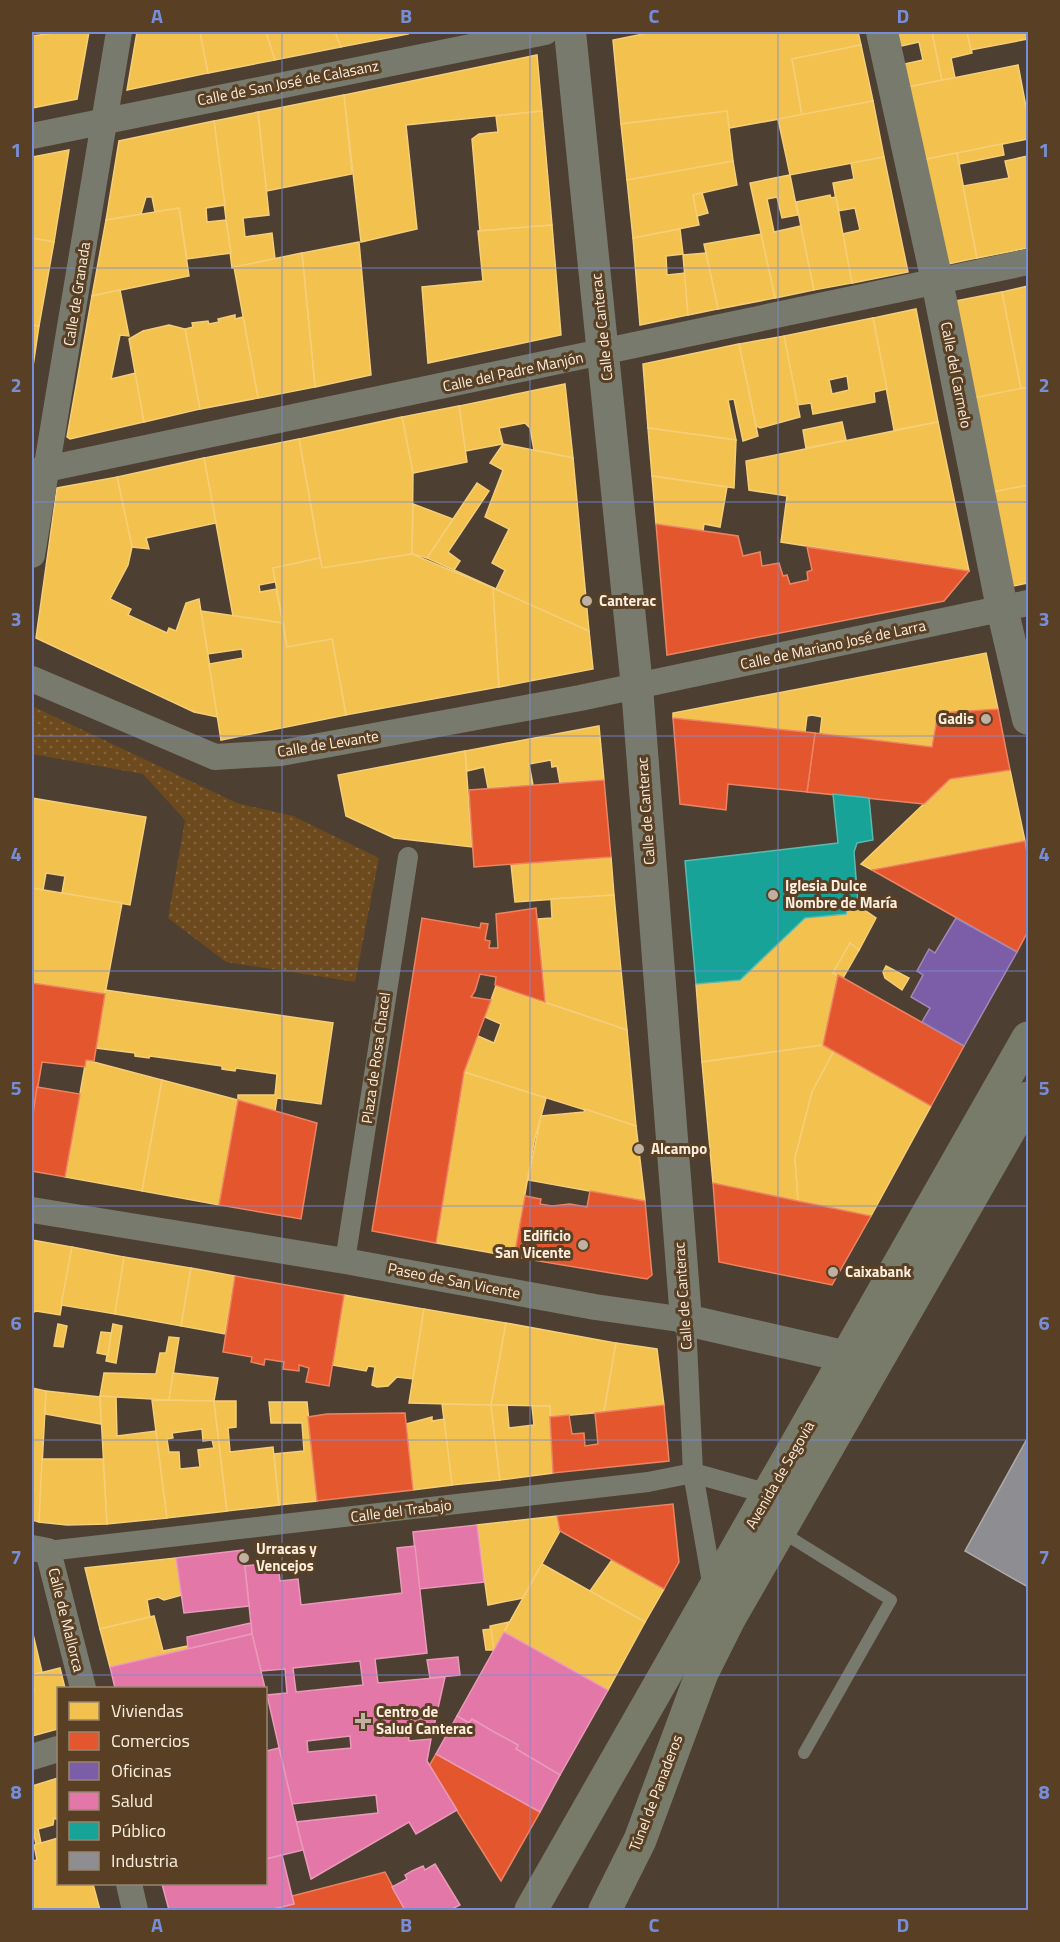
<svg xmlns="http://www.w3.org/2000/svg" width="1060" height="1942" viewBox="0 0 1060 1942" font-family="'Titillium Web',sans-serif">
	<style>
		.park { fill: url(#park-dots) }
		.homes { fill: #f2c14e; stroke: #f5ce79; stroke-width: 1.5; fill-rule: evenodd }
		.shops { fill: #e4572e; stroke: #eb8462; stroke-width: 1.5 }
		.offices { fill: #7b5ea7; stroke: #a289b7; stroke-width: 1.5 }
		.health { fill: #e377a8; stroke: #ea9ab8; stroke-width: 1.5; fill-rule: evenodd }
		.public { fill: #17a398; stroke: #5cb9ad; stroke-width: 1.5 }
		.industry { fill: #8d8d92; stroke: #aeaaa8; stroke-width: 1.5 }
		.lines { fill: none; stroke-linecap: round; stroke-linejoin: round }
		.service { stroke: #777a6c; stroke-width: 12 }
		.pedestrian { stroke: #777a6c; stroke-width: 20 }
		.minor { stroke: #777a6c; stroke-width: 26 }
		.tertiary { stroke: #777a6c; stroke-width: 32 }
		.secondary { stroke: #797b6a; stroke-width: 33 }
		.grid { fill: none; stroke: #768eda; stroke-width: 1.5; stroke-opacity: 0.55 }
		.poi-dot { fill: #bfb0a1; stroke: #594025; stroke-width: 2 }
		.labels { text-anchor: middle; stroke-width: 6; stroke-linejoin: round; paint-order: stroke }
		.street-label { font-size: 15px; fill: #fceddd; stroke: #594025 }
		.poi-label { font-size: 15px; font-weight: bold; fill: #fceddd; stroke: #594025; text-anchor: start }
		.neatline { fill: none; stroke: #768eda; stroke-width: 2 }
		.grid-label { font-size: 20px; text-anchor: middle; font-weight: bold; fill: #768eda }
	</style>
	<defs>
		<pattern id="park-dots" width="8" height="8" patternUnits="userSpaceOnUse" patternTransform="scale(1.5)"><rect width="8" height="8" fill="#6d491e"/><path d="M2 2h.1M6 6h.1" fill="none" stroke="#83643e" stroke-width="1.8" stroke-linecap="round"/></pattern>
	</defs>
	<rect width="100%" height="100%" fill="#4d3f31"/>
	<polygon class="park" points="32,706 237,803 293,816 379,858 355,982 226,962 168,918 185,820 143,774 32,754"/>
	<g class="homes">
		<polygon points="63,32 89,32 77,99 32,108 32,36"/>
		<polygon points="137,32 200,32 208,73 127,90"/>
		<polygon points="200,32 266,32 275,60 208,73"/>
		<polygon points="266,32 335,32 341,47 275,60"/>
		<polygon points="335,32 407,32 408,34 341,47"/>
		<polygon points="653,32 858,32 861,45 792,59 802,115 729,128 727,111 621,124 613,40"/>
		<polygon points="898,32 932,32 942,80 908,87 904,64 923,60 919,42 901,46"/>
		<polygon points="932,32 967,32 972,53 951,58 955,78 942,80"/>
		<polygon points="967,32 1028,32 1028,39 971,50"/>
		<polygon points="861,45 873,101 802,115 792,59"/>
		<polygon points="537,55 542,111 406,125 417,229 361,242 344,95"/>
		<polygon points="1018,65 1028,117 1028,139 922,160 908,87"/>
		<polygon points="344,95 352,174 266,191 258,112"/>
		<polygon points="873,101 884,157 790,175 778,119"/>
		<polygon points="542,111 552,225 480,231 472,139 479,134 498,132 496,116"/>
		<polygon points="727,111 733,161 627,180 621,124"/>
		<polygon points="258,112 269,215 243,218 245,237 272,233 275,259 232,268 214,121"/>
		<polygon points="214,121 225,205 206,208 207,222 226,220 231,253 187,259 179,208 155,212 152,197 146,197 141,214 106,220 119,141"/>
		<polygon points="1002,144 1004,155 959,164 957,153"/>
		<polygon points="69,150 54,242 32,238 32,157"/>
		<polygon points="957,153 977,258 943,265 922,160"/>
		<polygon points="1028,156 1028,248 977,258 963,186 1009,178 1005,161"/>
		<polygon points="884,157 908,272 852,283 842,234 860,230 855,208 838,211 833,183 854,179 851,163"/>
		<polygon points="733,161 737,185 693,195 699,225 633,238 627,180"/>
		<polygon points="790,175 798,215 782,218 777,197 767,199 774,232 801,226 814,290 775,298 750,183"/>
		<polygon points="702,193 708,213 697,216 693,195"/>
		<polygon points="830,195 831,198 836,197 852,283 814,290 796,202"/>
		<polygon points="179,208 189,276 92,296 106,220"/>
		<polygon points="552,225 561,335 428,363 422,287 483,281 478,231"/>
		<polygon points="680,229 683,254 666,256 667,275 685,273 688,315 640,325 633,238"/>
		<polygon points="761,234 775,298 718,309 704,244"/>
		<polygon points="32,238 54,242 39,326 32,325"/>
		<polygon points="359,242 371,375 315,387 302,253"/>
		<polygon points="302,253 315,387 258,398 234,267"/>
		<polygon points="706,253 718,309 688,315 683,255"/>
		<polygon points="1028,286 1028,387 1021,389 1002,292"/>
		<polygon points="120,290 129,336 120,335 111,379 136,373 144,422 70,439 67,437 92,296"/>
		<polygon points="1002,292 1021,389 973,398 955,301"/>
		<polygon points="916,309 938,422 894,430 873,318"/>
		<polygon points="235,315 235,319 243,317 258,398 200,409 185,329 193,327 192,323 208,321 209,324 219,322 218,319"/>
		<path d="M873 318 887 389 874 392 875 402 813 414 811 403 797 405 784 336ZM847 376 849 390 832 394 829 380Z"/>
		<polygon points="32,325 39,326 32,373"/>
		<polygon points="169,325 185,329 200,409 144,422 129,339 143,331"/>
		<polygon points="784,336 800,417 760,428 756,426 739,344"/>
		<polygon points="739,344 758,436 743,441 734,399 728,400 736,440 648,428 643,364"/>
		<polygon points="565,384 573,458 534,450 530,428 525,423 499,428 503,444 465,451 459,406"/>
		<polygon points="1028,387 1028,485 993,492 973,398"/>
		<polygon points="459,406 467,462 413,473 402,417"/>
		<polygon points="402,417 413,473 412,554 322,568 299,439"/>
		<polygon points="842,422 846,440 806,448 803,430"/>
		<polygon points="938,422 969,571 781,542 787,496 749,490 746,461"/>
		<polygon points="648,428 736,440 734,488 652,476"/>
		<polygon points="299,439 320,558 273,568 275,582 259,585 260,592 276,589 283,623 233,616 204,458"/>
		<polygon points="503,444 573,458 589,631 519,600 427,558 477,483 489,491 448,552 460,561 454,570 496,589 505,570 492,563 509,529 485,517 503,470 490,463"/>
		<polygon points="204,458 216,523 146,538 149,549 132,547 117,477"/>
		<polygon points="652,476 727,487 720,527 704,524 703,531 656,524"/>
		<polygon points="117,477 132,547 128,565 110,599 131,609 128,615 167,633 169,628 176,631 186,603 199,599 218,717 194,712 36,638 57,488"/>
		<polygon points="1028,485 1028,583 1013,586 993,492"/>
		<polygon points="413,504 453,519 427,558 412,554"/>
		<polygon points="412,554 493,588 499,687 346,715 332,639 287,647 273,568 320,558 322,568"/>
		<polygon points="493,588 589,631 593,669 499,687"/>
		<polygon points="201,611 283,623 287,647 332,639 346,715 221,740 209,664 243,658 242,649 208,654"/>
		<polygon points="986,653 998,709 938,713 932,747 820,734 822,717 812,715 807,716 805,732 673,718 673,713"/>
		<polygon points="599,726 604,780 560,783 557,766 552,767 551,760 529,764 533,785 488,788 484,767 467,771 465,751"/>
		<polygon points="465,751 472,847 394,838 346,816 338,775"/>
		<polygon points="1010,770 1025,841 872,870 861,864 950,779"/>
		<polygon points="32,798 146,817 130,905 62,893 65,876 46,873 43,890 32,888"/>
		<polygon points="611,857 614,895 515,902 511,864"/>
		<polygon points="32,888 122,903 105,994 32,983"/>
		<polygon points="614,895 620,960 627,1030 545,1002 538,919 552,918 551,899"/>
		<polygon points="856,904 876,918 859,950 850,943 833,973 838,975 823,1045 702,1062 696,984 740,980 805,918 846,914 847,909"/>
		<polygon points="850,943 859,950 843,978 833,973"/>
		<polygon points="886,966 909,978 902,990 885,978 883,972"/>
		<polygon points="496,986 627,1030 636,1126 464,1072 478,1036 494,1043 501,1024 485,1017"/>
		<polygon points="105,990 333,1023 321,1104 277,1098 275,1111 238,1100 238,1095 275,1095 277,1074 236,1068 235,1071 222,1069 222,1066 150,1056 149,1058 135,1056 135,1053 96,1048"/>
		<polygon points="823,1045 834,1051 812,1092 795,1158 798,1201 713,1183 702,1062"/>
		<polygon points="834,1051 931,1106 871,1216 798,1201 795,1158 812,1092"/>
		<polygon points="86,1060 162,1080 142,1191 65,1177"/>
		<polygon points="464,1072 546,1098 534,1142 514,1257 436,1243"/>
		<polygon points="162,1080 238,1100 219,1205 142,1191"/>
		<polygon points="585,1109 636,1126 645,1201 528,1180 541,1116 584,1112"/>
		<polygon points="32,1240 72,1247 60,1315 36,1311 32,1313"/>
		<polygon points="72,1247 124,1257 115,1314 61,1305"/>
		<polygon points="124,1257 191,1268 181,1326 115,1314"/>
		<polygon points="191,1268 235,1276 225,1334 181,1326"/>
		<polygon points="344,1295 424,1309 413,1379 397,1377 388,1386 377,1387 372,1385 375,1367 368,1366 366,1371 332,1365"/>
		<polygon points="424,1309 506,1323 491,1405 409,1403"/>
		<polygon points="506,1323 616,1343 604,1412 550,1417 550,1406 491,1405"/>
		<polygon points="58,1324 67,1326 63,1347 54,1346"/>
		<polygon points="113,1324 122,1326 116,1363 106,1361"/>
		<polygon points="101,1332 111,1333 108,1355 97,1353"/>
		<polygon points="169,1337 179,1338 169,1400 100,1396 104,1373 156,1374 160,1353 166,1353"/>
		<polygon points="616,1343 657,1349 664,1405 604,1412"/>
		<polygon points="173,1373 218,1378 214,1401 169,1400"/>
		<polygon points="32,1388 46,1391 39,1522 32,1520"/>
		<polygon points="46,1391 100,1397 101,1424 45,1414"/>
		<polygon points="100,1396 116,1397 117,1436 156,1431 167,1518 107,1524"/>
		<path d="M152 1400 214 1401 227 1511 167 1518ZM202 1429 203 1441 212 1440 214 1448 198 1450 200 1467 180 1469 179 1452H169L167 1439 173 1438 172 1433Z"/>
		<polygon points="214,1401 236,1401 236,1427 228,1428 230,1452 273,1447 279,1505 227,1511"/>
		<polygon points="269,1402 307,1402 317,1501 279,1505 274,1454 304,1451 302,1423 271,1423"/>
		<polygon points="442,1404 491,1405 500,1480 452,1485"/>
		<polygon points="491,1405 507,1405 509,1428 534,1425 532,1406 550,1406 553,1473 500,1480"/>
		<polygon points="432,1417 432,1421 444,1419 452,1485 413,1490 406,1424"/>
		<polygon points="42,1459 103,1459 107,1524 67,1525 39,1522"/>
		<polygon points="557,1516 560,1531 523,1598 488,1605 477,1525"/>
		<polygon points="176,1558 182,1595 164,1600 158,1597 147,1600 150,1617 100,1629 85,1568"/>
		<polygon points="612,1560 664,1589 645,1622 590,1591"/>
		<polygon points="542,1564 645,1622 608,1690 504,1632"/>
		<polygon points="154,1616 163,1651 188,1646 188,1649 110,1667 100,1629"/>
		<polygon points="509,1622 504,1632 494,1650 490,1626"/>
		<polygon points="491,1629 494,1650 486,1650 483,1630"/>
		<polygon points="32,1630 42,1672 32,1675"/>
		<polygon points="60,1668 65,1688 58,1688 58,1729 32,1736 32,1692 34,1691 32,1675"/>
		<polygon points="58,1778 58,1820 54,1818 53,1825 38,1829 41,1843 36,1844 32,1826 32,1786"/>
		<polygon points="58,1838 58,1884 93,1884 100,1910 32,1910 32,1861 37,1860 34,1845"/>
	</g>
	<g class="shops">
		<polygon points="656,524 738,536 743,556 760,552 762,566 779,563 783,576 787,575 790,584 808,580 807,572 812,570 807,547 969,571 944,601 667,655"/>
		<polygon points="998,709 1010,770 950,779 924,804 807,792 815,733 932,747 938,713"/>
		<polygon points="673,718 815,733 807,792 728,784 726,810 680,804"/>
		<polygon points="604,780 611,857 474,867 469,790"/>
		<polygon points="1025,841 1028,859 1028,931 1017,952 872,870"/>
		<polygon points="536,908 545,1002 495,985 496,977 480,974 475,991 471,997 491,1000 464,1072 436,1243 372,1231 422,918 480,928 481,923 488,924 485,940 490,941 489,948 498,948 496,914"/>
		<polygon points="838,975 964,1046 931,1106 823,1045"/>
		<polygon points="32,983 105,994 94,1061 86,1060 85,1067 42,1062 32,1121"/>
		<polygon points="37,1087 80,1094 65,1177 32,1171 32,1121"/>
		<polygon points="238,1100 317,1123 301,1219 219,1205"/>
		<polygon points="713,1183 798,1201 871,1216 832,1285 719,1262"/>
		<polygon points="590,1191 645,1201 652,1275 647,1279 514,1257 525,1196 541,1199 540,1204 552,1206 570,1204 587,1207"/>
		<polygon points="235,1276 344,1295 329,1386 306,1382 309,1368 299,1365 299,1371 283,1369 284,1362 265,1359 264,1365 251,1362 252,1357 223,1352"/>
		<polygon points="664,1405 669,1461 553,1473 550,1417 569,1415 572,1434 584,1433 585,1446 598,1444 595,1413"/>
		<polygon points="405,1413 413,1490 317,1501 308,1417 327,1414"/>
		<polygon points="673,1504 679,1562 664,1589 560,1531 557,1516"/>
		<polygon points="436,1754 540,1812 501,1881 429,1766"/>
		<polygon points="385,1872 405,1910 269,1910 294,1904 292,1896"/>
	</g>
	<polygon class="offices" points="956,918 1017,952 964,1046 922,1022 930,1008 911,997 923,975 917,971 929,949 935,953"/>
	<g class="health">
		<polygon points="477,1525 484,1582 419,1589 413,1532"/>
		<path d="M415 1546 427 1653 375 1659 378 1683 445 1677 434 1726 408 1729 409 1741 431 1739 427 1761 457 1810 416 1834 409 1822 311 1879 296 1822 378 1813 376 1795 292 1804 267 1695 287 1693 285 1669 261 1671 252 1634 245 1566 278 1562 280 1581 298 1579 301 1605 402 1593 397 1548ZM360 1661 363 1685 296 1692 293 1668ZM350 1736 351 1748 308 1752 307 1741Z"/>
		<polygon points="243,1550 249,1606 184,1613 176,1558"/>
		<polygon points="251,1623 252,1634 188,1649 187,1637"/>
		<polygon points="504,1632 608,1690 560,1775 516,1749 518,1745 494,1732 472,1719 469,1723 457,1716"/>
		<polygon points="252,1634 265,1688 115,1688 110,1667"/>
		<polygon points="458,1657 460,1675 430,1678 427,1660"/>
		<polygon points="457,1716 469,1723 472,1719 494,1732 518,1745 516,1749 560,1775 540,1812 436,1754"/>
		<polygon points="279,1748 303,1850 266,1859 266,1751"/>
		<polygon points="282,1855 294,1904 269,1910 169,1910 162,1884 266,1884 266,1859"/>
		<polygon points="435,1864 460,1905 450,1910 405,1910 392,1887 407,1879 405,1875 412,1871 423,1866 425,1870"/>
	</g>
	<polygon class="public" points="833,794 869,798 873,840 857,843 854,852 858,903 847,909 846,914 805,918 740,980 696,984 685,861 838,843"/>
	<polygon class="industry" points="1028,1437 1028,1587 965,1551"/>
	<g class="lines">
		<polyline class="service" points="780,1531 891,1600 804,1753"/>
		<g class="pedestrian">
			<polyline points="345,1261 408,857"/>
			<polyline points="686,1320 693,1473 713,1588"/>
			<polyline points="48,1551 648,1482 693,1473 769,1494"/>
		</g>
		<g class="minor">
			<polyline points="32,136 545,32"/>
			<polyline points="32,472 1028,262"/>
			<polyline points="32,555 119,32"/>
			<polyline points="32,679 215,757 281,753 580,698 1028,603"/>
			<polyline points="32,1210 345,1261 595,1307 686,1320"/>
			<polyline points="32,1548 48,1551 83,1688"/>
			<polyline points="32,1757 58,1749"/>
			<polyline points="129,1884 135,1910"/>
		</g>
		<g class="tertiary">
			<polyline points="570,32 637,687 686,1320 848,1357 869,1365"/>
			<polyline points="882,32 937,281 1002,608 1028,719"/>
		</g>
		<g class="secondary">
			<polyline points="531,1910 1028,1038"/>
			<polyline points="605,1910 640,1840 702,1673 729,1619 1028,1098"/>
		</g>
	</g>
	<path class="grid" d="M282 32V1910M530 32V1910M778 32V1910M32 268H1028M32 502H1028M32 736H1028M32 971H1028M32 1206H1028M32 1440H1028M32 1675H1028"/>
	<g class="poi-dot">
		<circle cx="587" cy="601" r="6"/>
		<circle cx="986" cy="719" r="6"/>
		<circle cx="773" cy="895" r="6"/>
		<circle cx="639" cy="1149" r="6"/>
		<circle cx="583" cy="1245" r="6"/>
		<circle cx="833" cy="1272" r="6"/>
		<circle cx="244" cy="1558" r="6"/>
		<path d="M360 1712h6v6h6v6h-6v6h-6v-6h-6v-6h6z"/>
	</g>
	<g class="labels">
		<g class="street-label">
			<text transform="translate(288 83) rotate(-11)" y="5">Calle de San José de Calasanz</text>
			<text transform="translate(77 294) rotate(-81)" y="5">Calle de Granada</text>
			<text transform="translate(602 327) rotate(-96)" y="5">Calle de Canterac</text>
			<text transform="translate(513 372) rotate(-12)" y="5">Calle del Padre Manjón</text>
			<text transform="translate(956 375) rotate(79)" y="5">Calle del Carmelo</text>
			<text transform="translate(833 645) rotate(-12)" y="5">Calle de Mariano José de Larra</text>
			<text transform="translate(328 744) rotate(-9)" y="5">Calle de Levante</text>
			<text transform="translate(646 811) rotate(-94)" y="5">Calle de Canterac</text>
			<text transform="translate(376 1058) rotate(-82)" y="5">Plaza de Rosa Chacel</text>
			<text transform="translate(454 1281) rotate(11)" y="5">Paseo de San Vicente</text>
			<text transform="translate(683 1296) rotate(-94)" y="5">Calle de Canterac</text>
			<text transform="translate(780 1475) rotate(-60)" y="5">Avenida de Segovia</text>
			<text transform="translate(401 1511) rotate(-7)" y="5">Calle del Trabajo</text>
			<text transform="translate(66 1620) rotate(76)" y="5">Calle de Mallorca</text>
			<text transform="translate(656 1793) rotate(-69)" y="5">Túnel de Panaderos</text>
		</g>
		<g class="poi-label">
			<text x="599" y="606">Canterac</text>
			<text x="974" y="724" text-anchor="end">Gadis</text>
			<text x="785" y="891">Iglesia Dulce<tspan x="785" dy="17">Nombre de María</tspan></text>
			<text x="651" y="1154">Alcampo</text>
			<text x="571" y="1241" text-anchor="end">Edificio<tspan x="571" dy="17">San Vicente</tspan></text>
			<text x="845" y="1277">Caixabank</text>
			<text x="256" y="1554">Urracas y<tspan x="256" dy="17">Vencejos</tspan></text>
			<text x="376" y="1717">Centro de<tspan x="376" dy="17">Salud Canterac</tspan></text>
		</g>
	</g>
	<rect width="1060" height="1942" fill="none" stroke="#594025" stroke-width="66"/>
	<rect x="57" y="1687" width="210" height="198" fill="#594025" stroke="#9a856f" stroke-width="1.5"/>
	<rect x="69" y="1702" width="30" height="18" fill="#f2c14e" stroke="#9a856f" stroke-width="1.5"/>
	<text x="111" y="1717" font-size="18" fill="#fceddd">Viviendas</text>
	<rect x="69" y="1732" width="30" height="18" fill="#e4572e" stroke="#9a856f" stroke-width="1.5"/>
	<text x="111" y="1747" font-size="18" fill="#fceddd">Comercios</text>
	<rect x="69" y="1762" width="30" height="18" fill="#7b5ea7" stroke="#9a856f" stroke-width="1.5"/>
	<text x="111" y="1777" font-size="18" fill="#fceddd">Oficinas</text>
	<rect x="69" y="1792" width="30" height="18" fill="#e377a8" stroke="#9a856f" stroke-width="1.5"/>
	<text x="111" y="1807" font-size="18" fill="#fceddd">Salud</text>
	<rect x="69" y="1822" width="30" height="18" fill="#17a398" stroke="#9a856f" stroke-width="1.5"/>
	<text x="111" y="1837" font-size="18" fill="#fceddd">Público</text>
	<rect x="69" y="1852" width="30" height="18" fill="#8d8d92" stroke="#9a856f" stroke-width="1.5"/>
	<text x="111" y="1867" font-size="18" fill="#fceddd">Industria</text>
	<rect x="33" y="33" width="994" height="1876" class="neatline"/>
	<g class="grid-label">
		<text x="157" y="23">A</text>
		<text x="406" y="23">B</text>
		<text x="654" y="23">C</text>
		<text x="903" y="23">D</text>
		<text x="16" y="157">1</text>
		<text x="1044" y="157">1</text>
		<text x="16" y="392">2</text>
		<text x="1044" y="392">2</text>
		<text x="16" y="626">3</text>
		<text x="1044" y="626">3</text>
		<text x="16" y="861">4</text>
		<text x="1044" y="861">4</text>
		<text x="16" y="1095">5</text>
		<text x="1044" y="1095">5</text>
		<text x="16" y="1330">6</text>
		<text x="1044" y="1330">6</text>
		<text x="16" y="1564">7</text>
		<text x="1044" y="1564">7</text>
		<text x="16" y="1799">8</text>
		<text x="1044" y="1799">8</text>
		<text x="157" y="1932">A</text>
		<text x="406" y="1932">B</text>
		<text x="654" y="1932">C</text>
		<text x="903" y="1932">D</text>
	</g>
</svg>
